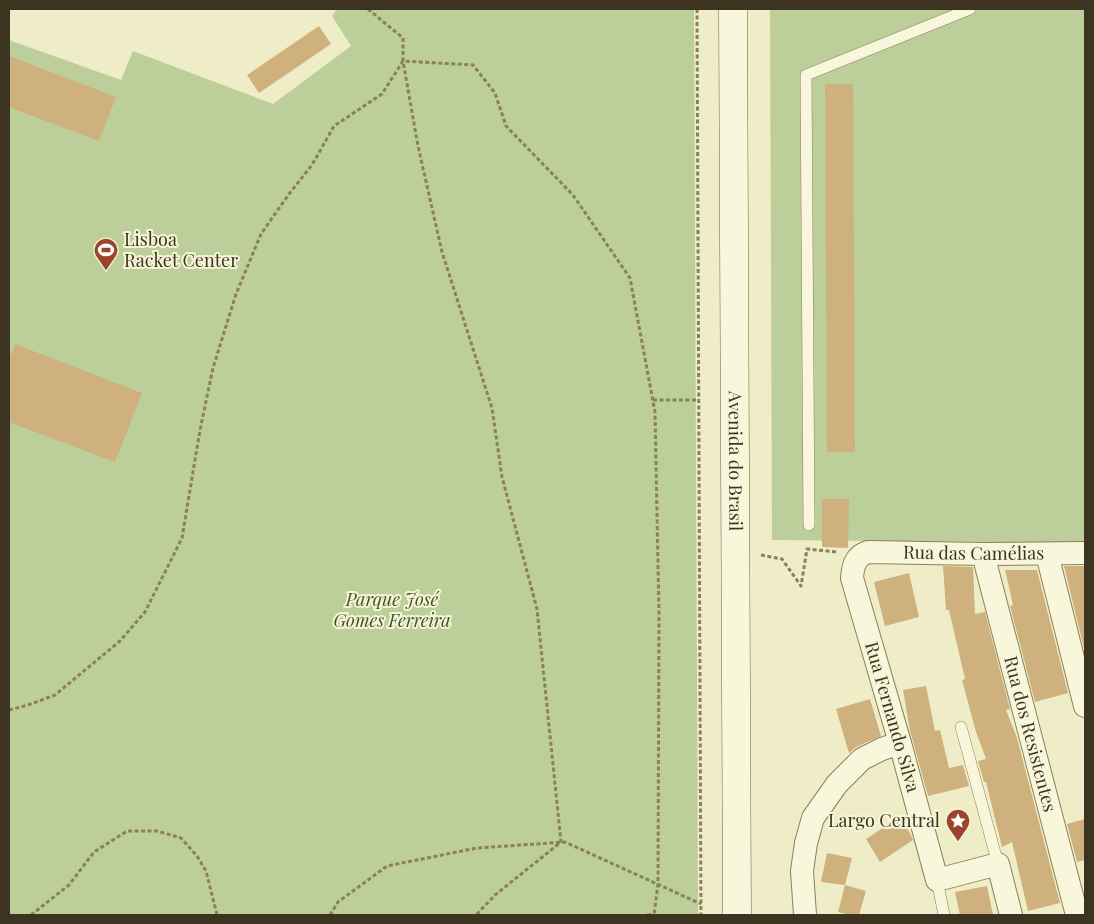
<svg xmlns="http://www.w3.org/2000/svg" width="1094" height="924" viewBox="0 0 1094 924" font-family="'Playfair Display',serif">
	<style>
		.green { fill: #bcce9a }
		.building { fill: #ceb17d }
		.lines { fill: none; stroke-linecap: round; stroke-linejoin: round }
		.lane-casing { stroke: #8b805c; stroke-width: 12 }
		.street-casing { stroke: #8b805c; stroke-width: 24 }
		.secondary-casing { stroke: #6d613f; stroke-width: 29 }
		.path { stroke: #8b805c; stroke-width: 3; stroke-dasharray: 4 2.5; stroke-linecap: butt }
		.lane { stroke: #f9f7db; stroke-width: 11 }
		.street { stroke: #f9f7db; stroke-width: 22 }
		.secondary { stroke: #f9f7db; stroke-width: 28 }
		.labels { text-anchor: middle; stroke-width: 4; stroke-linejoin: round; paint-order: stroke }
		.poi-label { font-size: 18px; fill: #3c3420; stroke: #f6f5d7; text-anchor: start }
		.street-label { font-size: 18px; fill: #3c3420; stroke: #f6f5d7 }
		.park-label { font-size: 18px; font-style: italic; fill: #405826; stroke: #f6f5d7 }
	</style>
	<rect width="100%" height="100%" fill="#efedc7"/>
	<g class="green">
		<polygon points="337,9 694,9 698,915 9,915 9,40 121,80 133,51 273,104 351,46 332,16"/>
		<polygon points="770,9 1085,9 1085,543 772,540"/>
	</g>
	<g class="building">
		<polygon points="319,26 331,44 259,93 247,75"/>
		<polygon points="9,56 116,97 99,141 9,107"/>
		<polygon points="825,84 853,84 855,452 827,452"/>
		<polygon points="15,344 142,393 115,462 9,422 9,360"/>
		<polygon points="822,499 849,499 848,548 822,547"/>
		<polygon points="943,566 973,567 975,614 985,612 1010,709 1006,710 1017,738 1060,903 1028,911 1012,842 1002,847 986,782 984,782 978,761 986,759 976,732 962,680 965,679 949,610 946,610"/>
		<polygon points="1064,566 1085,566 1085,653"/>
		<polygon points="1005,570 1037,570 1068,693 1035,702 1010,606 1013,605"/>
		<polygon points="909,573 919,617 885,626 874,582"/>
		<polygon points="926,686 935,731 940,730 949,768 963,765 969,786 928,796 910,731 903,690"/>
		<polygon points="870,699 881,736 856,747 849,753 836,709"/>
		<polygon points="900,817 911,835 913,840 880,862 866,839"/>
		<polygon points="1085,819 1085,860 1077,862 1067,824"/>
		<polygon points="827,853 852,858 845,885 821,882"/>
		<polygon points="845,885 866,891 859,915 849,915 838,912"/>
		<polygon points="987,886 993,915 960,915 955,892"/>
	</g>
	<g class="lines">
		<defs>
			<g id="lane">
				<polyline points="809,525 806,75 970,9"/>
				<polyline points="961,727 998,864"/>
				<polyline points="937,880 944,915"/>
			</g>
			<g id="street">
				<path id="s1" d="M983 554 1077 915"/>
				<polyline points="1047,554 1085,706"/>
				<polyline points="805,915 802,871 806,843 813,818 837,784 862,759 882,749 900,743"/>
				<path id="s2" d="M1011 915 998 864 937 880 900 743 852 578C853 566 855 556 868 552L983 554 1085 553"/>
			</g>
			<g id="secondary">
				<path id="s3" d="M733 9 737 915"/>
			</g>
		</defs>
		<use href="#lane" class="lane-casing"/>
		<use href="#street" class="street-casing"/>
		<use href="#secondary" class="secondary-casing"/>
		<g class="path">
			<polyline points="368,9 403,38 403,61 418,146 442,252 492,408 502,477 537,609 561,842 495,895 476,915"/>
			<polyline points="697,9 701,915"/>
			<polyline points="653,400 699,400"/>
			<polyline points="761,555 782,559 801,586 807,549 837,552"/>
			<polyline points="9,710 28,705 55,695 120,641 145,612 182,538 200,430 213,368 236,294 261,234 289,194 312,165 334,126 382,94 403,61 473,65 495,93 506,126 573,195 630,278 655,412 659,615 658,884 654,915"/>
			<polyline points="31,915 69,885 94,852 127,831 157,831 181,838 197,856 206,871 217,915"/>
			<polyline points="330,915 338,902 387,866 477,848 565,842 701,904"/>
			<polyline points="647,915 654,914"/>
		</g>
		<use href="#lane" class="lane"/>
		<use href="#street" class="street"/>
		<use href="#secondary" class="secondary"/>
	</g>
	<defs>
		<symbol id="stadium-pin" viewBox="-11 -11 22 30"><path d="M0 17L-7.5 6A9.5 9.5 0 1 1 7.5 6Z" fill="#9b442b" stroke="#f6f5d7"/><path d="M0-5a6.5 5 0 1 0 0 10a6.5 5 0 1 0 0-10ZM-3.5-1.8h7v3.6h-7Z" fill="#fff"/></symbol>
		<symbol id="sight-pin" viewBox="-11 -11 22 30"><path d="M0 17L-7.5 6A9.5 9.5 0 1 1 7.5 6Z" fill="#9b442b" stroke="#f6f5d7"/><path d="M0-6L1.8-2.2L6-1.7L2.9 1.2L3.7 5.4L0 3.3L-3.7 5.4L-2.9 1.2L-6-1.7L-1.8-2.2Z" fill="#fff"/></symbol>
	</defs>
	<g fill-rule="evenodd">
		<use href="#stadium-pin" x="92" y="236" width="28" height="38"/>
		<use href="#sight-pin" x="944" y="807" width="28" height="38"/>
	</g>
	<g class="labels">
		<g class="poi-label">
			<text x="124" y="246">Lisboa<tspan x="124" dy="21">Racket Center</tspan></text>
			<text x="940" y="827" text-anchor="end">Largo Central</text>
		</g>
		<g class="street-label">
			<text dy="6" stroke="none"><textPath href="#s3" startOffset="452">Avenida do Brasil</textPath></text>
			<text dy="6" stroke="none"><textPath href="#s2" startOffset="568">Rua das Camélias</textPath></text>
			<text transform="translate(892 717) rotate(74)" y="6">Rua Fernando Silva</text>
			<text dy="6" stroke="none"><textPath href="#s1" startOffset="186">Rua dos Resistentes</textPath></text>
		</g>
		<g class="park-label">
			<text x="392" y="606">Parque José<tspan x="392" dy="21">Gomes Ferreira</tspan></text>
		</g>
	</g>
	<rect width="1094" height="924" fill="none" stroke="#3c3420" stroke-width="20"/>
</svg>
